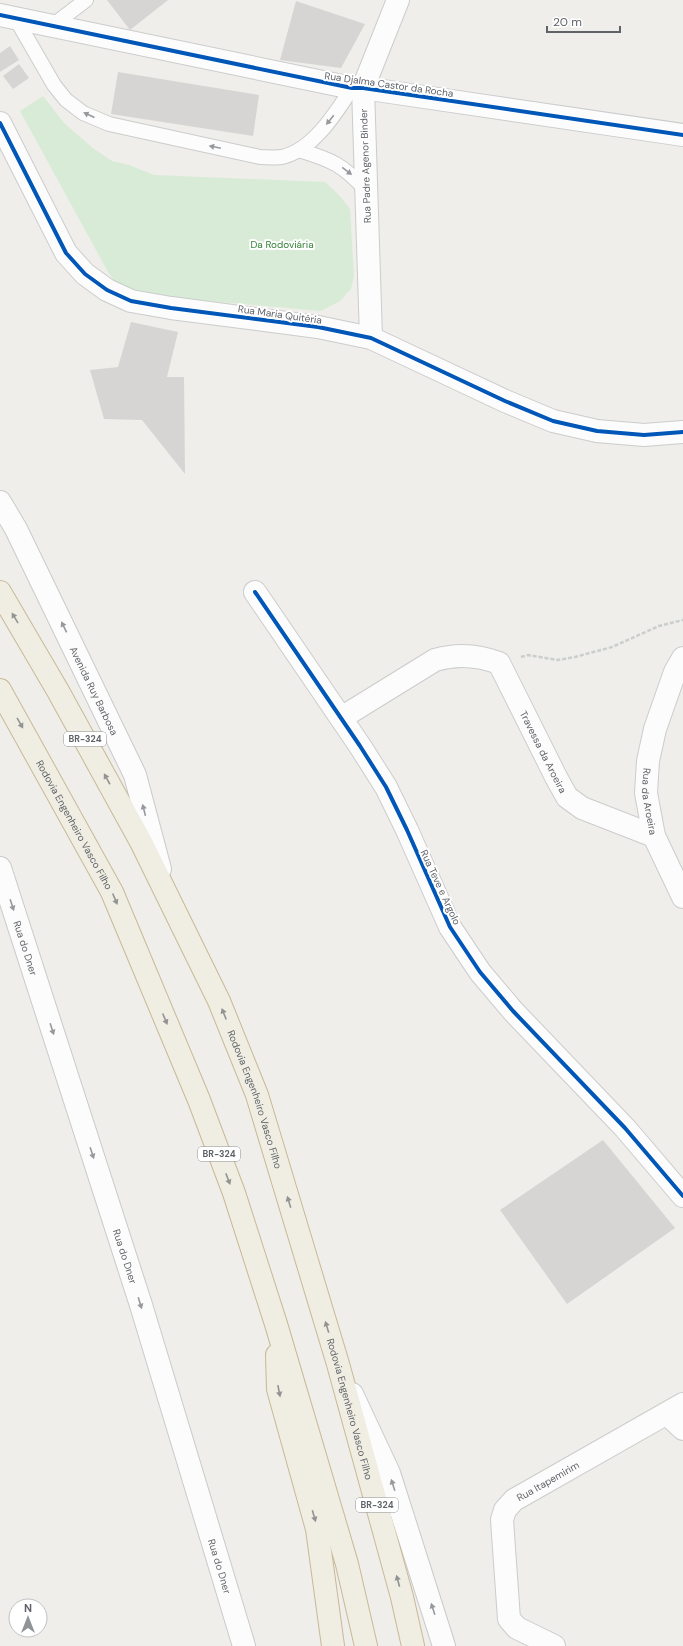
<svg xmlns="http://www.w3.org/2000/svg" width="683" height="1646" viewBox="0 0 683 1646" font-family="'DM Sans',sans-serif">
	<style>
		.green { fill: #d8ebd6 }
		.building { fill: #d6d5d3 }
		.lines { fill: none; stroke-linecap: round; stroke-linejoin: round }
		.lane-casing { stroke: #cbcccc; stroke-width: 16 }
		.street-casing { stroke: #cbcccc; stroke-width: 24 }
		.secondary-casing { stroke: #cacacb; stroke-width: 24 }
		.highway-casing { stroke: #c8b996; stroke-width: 24 }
		.path { stroke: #cacfcc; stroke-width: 2.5; stroke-dasharray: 4 2; stroke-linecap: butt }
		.lane { stroke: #fdfcfc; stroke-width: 14 }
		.street { stroke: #fdfcfc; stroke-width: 22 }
		.secondary { stroke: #fdfcfc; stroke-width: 22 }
		.highway { stroke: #f0ede3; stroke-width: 22 }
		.cycleway-casing { stroke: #fff; stroke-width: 6 }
		.cycleway { stroke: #0057b8; stroke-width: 4 }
		.oneway { fill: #96999c }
		.oneway2 { fill: #929393 }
		.labels { text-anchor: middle; stroke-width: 4; stroke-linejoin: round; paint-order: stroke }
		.shield { fill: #fff; stroke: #8f9295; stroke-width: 1 }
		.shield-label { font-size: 9px; font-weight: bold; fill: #5f6368 }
		.street-label { font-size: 10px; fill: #5f6368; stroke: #fff }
		.park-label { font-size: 10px; fill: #348238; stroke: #fff }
	</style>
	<rect width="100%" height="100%" fill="#efeeea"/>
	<polygon class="green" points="43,96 64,123 93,148 112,161 129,165 154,175 325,182 340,196 350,209 354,276 351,289 340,301 321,311 164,297 120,288 108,272 20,111"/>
	<g class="building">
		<polygon points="107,0 168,0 130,30"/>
		<polygon points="296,1 365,24 341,68 280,60"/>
		<polygon points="10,46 19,60 0,72 0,53"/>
		<polygon points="19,64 29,78 13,89 3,76"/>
		<polygon points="118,72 259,95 253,136 111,114"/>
		<polygon points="131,322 178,332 167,377 184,377 185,474 142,420 104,419 90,370 118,367"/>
		<polygon points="603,1140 675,1228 567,1304 500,1210"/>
	</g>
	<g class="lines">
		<defs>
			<g id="lane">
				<path d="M16 19 54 85 66 100 83 113 109 124 260 157C267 157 275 158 282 157 313 150 336 113 352 88"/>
				<polyline points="52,26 86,0"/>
				<path d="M299 150C332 160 343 165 366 190"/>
			</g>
			<g id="street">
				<polyline points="0,15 352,88 363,88 683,135"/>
				<polyline points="0,123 66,253 85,274 107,290 131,301 171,308 318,327 371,338 505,401 553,421 597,431 644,435 683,432"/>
				<polyline points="371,338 363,88 398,0"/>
				<polyline points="255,592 360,746 386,787 407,830 450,927 480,972 513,1011 625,1128 683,1196"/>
				<path id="s1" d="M683 658 675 672 655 729 648 761 646 793 654 836 683 897"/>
				<path id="s2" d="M341 718 435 660C458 653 478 655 499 663L556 777 567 797 582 808 654 836"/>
				<polyline points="667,1414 683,1429"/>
				<path id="s3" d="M554 1646 517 1628 509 1619 502 1520 505 1510 514 1500 683 1404"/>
			</g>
			<g id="secondary">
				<path id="s4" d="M0 502 16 529 135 775 160 869"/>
				<path id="s5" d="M0 868 141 1305 244 1646"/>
				<polyline points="352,1394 389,1473 444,1646"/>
			</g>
			<g id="highway">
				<path id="s6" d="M0 592 58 691 141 842 219 1001 257 1095 338 1364 402 1597 413 1646"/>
				<path id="s7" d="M0 690 112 892 199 1100 234 1193 276 1324 347 1564 366 1646"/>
				<polyline points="277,1355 278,1389 317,1529 333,1646"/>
			</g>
		</defs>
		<use href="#lane" class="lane-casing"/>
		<use href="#street" class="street-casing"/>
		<use href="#secondary" class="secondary-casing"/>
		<use href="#highway" class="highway-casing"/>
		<polyline class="path" points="521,657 528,655 558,660 575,657 612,647 659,626 683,620"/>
		<use href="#lane" class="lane"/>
		<use href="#street" class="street"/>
		<use href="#secondary" class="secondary"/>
		<use href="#highway" class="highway"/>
		<defs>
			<g id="cycleway">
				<polyline points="0,15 352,88 363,88 683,135"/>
				<polyline points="0,123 66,253 85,274 107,290 131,301 171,308 318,327 371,338 505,401 553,421 597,431 644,435 683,432"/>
				<polyline points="255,592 360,746 386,787 407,830 450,927 480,972 513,1011 625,1128 683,1196"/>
			</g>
		</defs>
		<use href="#cycleway" class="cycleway-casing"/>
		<use href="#cycleway" class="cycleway"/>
	</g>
	<defs><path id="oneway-solid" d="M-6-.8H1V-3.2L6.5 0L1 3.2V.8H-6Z"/></defs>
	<g class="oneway">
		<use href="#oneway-solid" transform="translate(89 115) rotate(-156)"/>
		<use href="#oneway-solid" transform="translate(330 120) rotate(129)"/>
		<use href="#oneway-solid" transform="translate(215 147) rotate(-168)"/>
		<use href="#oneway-solid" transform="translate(347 171) rotate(37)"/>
		<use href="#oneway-solid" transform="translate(64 627) rotate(-116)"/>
		<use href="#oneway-solid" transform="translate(144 810) rotate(-104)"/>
		<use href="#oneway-solid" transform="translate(12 905) rotate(72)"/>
		<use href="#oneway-solid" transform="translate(52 1029) rotate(72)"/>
		<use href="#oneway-solid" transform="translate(92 1153) rotate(72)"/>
		<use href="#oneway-solid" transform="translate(140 1303) rotate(73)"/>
		<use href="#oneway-solid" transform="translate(393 1485) rotate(-108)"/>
		<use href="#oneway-solid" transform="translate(433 1609) rotate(-108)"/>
	</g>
	<g class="oneway2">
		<use href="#oneway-solid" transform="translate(15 618) rotate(-121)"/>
		<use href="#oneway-solid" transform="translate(20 723) rotate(60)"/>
		<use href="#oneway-solid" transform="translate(107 779) rotate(-119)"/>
		<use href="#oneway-solid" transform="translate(115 899) rotate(67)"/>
		<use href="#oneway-solid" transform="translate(224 1014) rotate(-112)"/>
		<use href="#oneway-solid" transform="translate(165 1019) rotate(67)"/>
		<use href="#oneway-solid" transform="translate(228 1179) rotate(69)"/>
		<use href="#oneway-solid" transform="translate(289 1202) rotate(-107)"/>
		<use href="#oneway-solid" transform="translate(327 1327) rotate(-107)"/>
		<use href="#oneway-solid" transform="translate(279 1391) rotate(79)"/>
		<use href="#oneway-solid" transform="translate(314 1516) rotate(74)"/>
		<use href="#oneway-solid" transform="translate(398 1581) rotate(-105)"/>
	</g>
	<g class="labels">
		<g class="shield">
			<rect x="64" y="732" width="42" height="14" rx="3"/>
			<rect x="198" y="1147" width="42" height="14" rx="3"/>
			<rect x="356" y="1498" width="42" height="14" rx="3"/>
		</g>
		<g class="shield-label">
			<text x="85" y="742">BR-324</text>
			<text x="219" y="1157">BR-324</text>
			<text x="377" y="1508">BR-324</text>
		</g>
		<g class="street-label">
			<text transform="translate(389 84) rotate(8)" y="4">Rua Djalma Castor da Rocha</text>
			<text transform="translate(365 166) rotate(-92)" y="4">Rua Padre Agenor Binder</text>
			<text transform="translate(280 314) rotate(8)" y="4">Rua Maria Quitéria</text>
			<text dy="4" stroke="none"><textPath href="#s4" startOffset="211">Avenida Ruy Barbosa</textPath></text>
			<text dy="4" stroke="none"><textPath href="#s2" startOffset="275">Travessa da Aroeira</textPath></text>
			<text dy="4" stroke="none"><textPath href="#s1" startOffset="150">Rua da Aroeira</textPath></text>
			<text dy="4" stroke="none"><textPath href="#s7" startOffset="154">Rodovia Engenheiro Vasco Filho</textPath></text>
			<text transform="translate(441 887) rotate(65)" y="4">Rua Teve e Argolo</text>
			<text dy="4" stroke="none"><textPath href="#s5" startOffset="84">Rua do Dner</textPath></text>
			<text dy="4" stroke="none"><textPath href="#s6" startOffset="569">Rodovia Engenheiro Vasco Filho</textPath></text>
			<text dy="4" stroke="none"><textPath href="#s5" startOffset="408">Rua do Dner</textPath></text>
			<text dy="4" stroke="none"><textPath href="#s6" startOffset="893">Rodovia Engenheiro Vasco Filho</textPath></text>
			<text dy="4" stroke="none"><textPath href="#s3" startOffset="215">Rua Itapemirim</textPath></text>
			<text dy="4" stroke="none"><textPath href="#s5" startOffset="732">Rua do Dner</textPath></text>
		</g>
		<g class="park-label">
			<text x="282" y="248">Da Rodoviária</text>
		</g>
	</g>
	<g transform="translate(28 1618)"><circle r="19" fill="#ffffff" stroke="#bfc1c3"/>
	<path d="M0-3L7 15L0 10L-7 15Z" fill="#919496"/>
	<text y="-6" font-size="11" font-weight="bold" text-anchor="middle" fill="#5f6368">N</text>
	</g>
	<path d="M547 26v6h73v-6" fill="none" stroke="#5f6368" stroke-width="2"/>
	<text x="553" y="26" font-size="12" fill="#5f6368" stroke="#ffffff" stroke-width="3" paint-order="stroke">20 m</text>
</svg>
